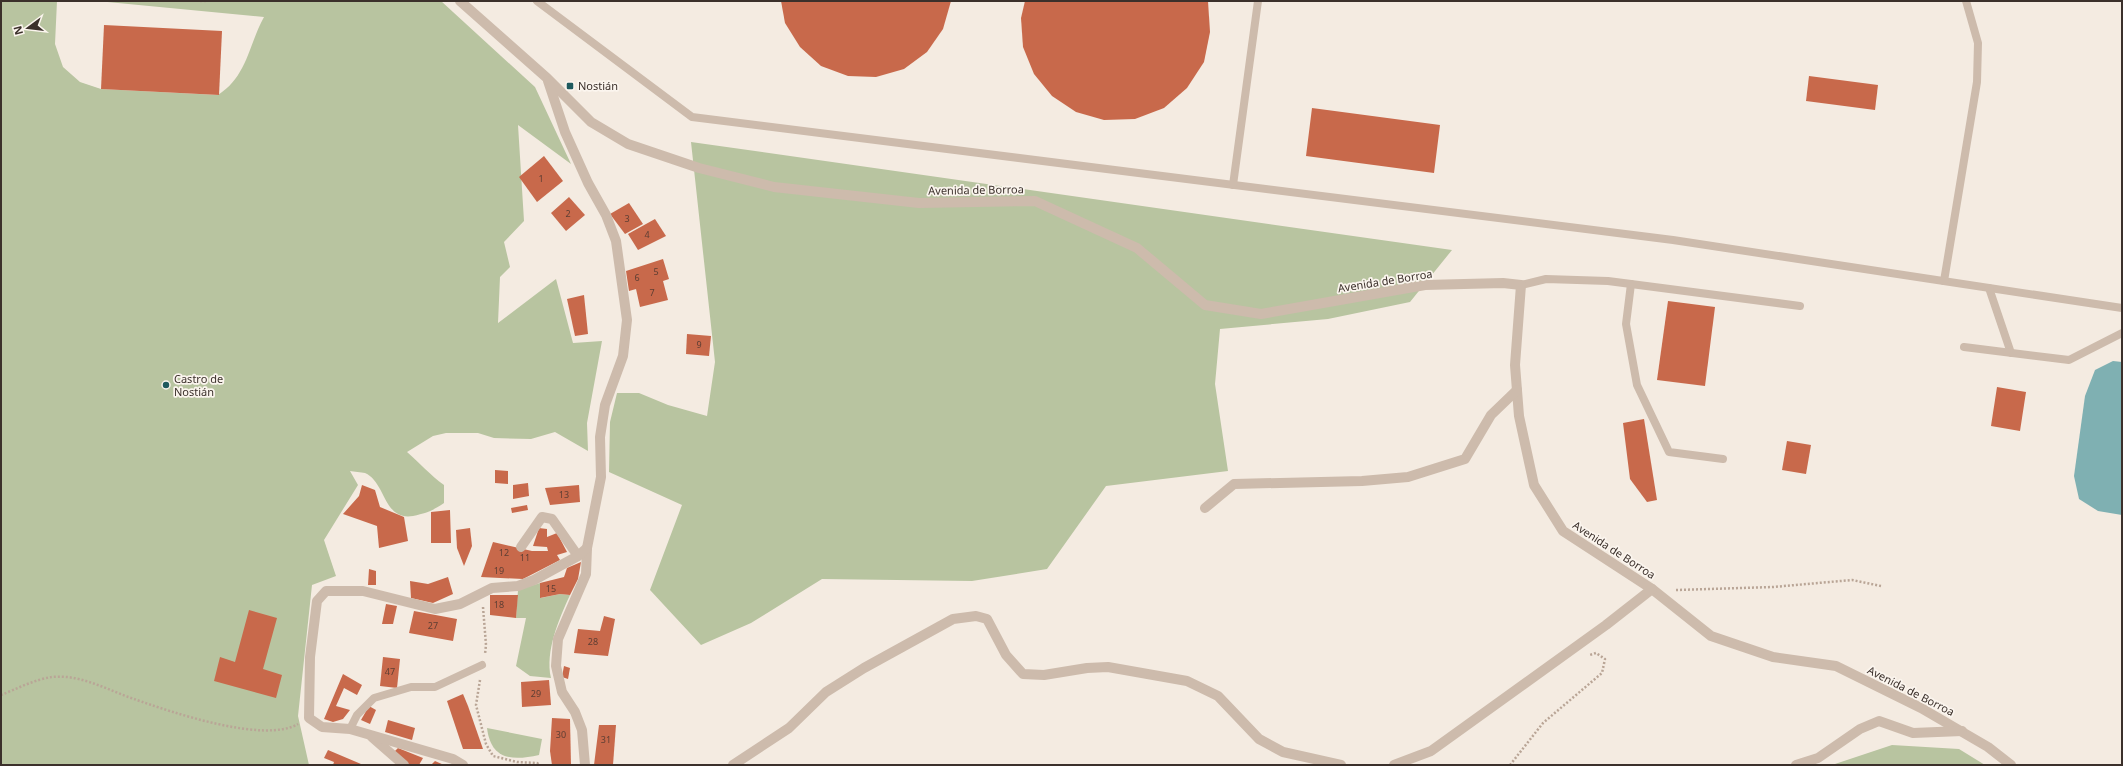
<svg xmlns="http://www.w3.org/2000/svg" width="2123" height="766" viewBox="0 0 2123 766" font-family="'Noto Sans',sans-serif">
	<style>
		.green { fill: #b8c4a0 }
		.water { fill: #7fb0b2 }
		.building { fill: #c8694b }
		.lines { fill: none; stroke-linecap: round; stroke-linejoin: round }
		.path { stroke: #b9a596; stroke-width: 2.5; stroke-dasharray: 2 2; stroke-linecap: butt }
		.lane { stroke: #cdbbac; stroke-width: 8 }
		.street { stroke: #cdbbac; stroke-width: 10 }
		.poi-dot { fill: #1f5a5e; stroke: #fbf5ee; stroke-width: 1.5 }
		.labels { text-anchor: middle; stroke-width: 3.5; stroke-linejoin: round; paint-order: stroke }
		.number-label { font-size: 9px; fill: #5e3e33 }
		.poi-label { font-size: 11px; fill: #3b302b; stroke: #fbf5ee; text-anchor: start }
		.street-label { font-size: 11px; fill: #3b302b; stroke: #fbf5ee }
	</style>
	<rect width="100%" height="100%" fill="#f4ebe1"/>
	<g class="green">
		<path d="M1 1H57L55 44 63 67 80 82 101 89 218 95C247 77 249 44 264 17L97 1H441L535 87 571 164 518 125 524 221 504 242 510 267 500 277 498 323 556 279 573 343 602 341 587 423 588 451 555 432 531 439 494 438 478 433H446L433 436 407 452C420 463 430 475 444 485V503C432 511 427 513 413 516 383 521 386 482 365 473 361 472 354 472 350 471L358 485 324 540 336 576 312 585 298 716 309 765H1Z"/>
		<polygon points="691,142 1452,250 1410,302 1328,319 1220,329 1215,384 1228,471 1106,486 1047,569 972,581 822,579 751,623 701,645 650,590 682,505 609,472 610,422 617,393 639,393 668,405 707,416 715,362"/>
		<path d="M540 583 541 598 560 594 570 595C559 619 545 651 551 678L530 676 516 666 526 618H516L518 590Z"/>
		<path d="M487 728 542 739 539 755C512 761 491 760 487 728Z"/>
		<polygon points="1892,745 1959,749 1985,765 1832,765"/>
	</g>
	<polygon class="water" points="2113,361 2122,362 2122,515 2098,511 2079,499 2074,476 2085,396 2095,370"/>
	<g class="building">
		<polygon points="781,1 951,1 943,29 927,52 904,69 876,77 848,76 821,66 800,47 785,23"/>
		<polygon points="1025,1 1208,1 1210,32 1204,62 1187,88 1164,108 1135,119 1104,120 1076,112 1052,96 1034,74 1023,47 1021,18"/>
		<polygon points="104,25 222,31 219,95 101,89"/>
		<polygon points="1809,76 1878,85 1875,110 1806,101"/>
		<polygon points="1312,108 1440,125 1434,173 1306,156"/>
		<polygon points="544,156 563,181 537,202 519,177"/>
		<polygon points="569,197 585,215 566,231 551,213"/>
		<polygon points="629,203 643,224 625,234 610,214"/>
		<polygon points="655,219 666,236 638,250 628,234"/>
		<polygon points="663,259 669,279 663,281 668,300 640,307 636,289 629,291 626,271"/>
		<polygon points="584,295 588,334 575,336 567,299"/>
		<polygon points="1668,301 1715,307 1705,386 1657,380"/>
		<polygon points="687,334 711,336 709,356 686,354"/>
		<polygon points="1997,387 2026,392 2020,431 1991,426"/>
		<polygon points="1644,419 1657,500 1647,502 1630,479 1623,423"/>
		<polygon points="1787,441 1811,445 1806,474 1782,470"/>
		<polygon points="495,470 508,471 508,484 495,483"/>
		<polygon points="528,483 529,496 513,499 513,485"/>
		<polygon points="362,485 375,490 380,507 404,517 408,541 379,548 377,526 343,514 359,496"/>
		<polygon points="579,485 580,502 550,505 545,488"/>
		<polygon points="527,505 528,510 512,513 511,508"/>
		<polygon points="450,510 451,543 431,543 431,512"/>
		<polygon points="470,528 472,546 464,566 457,548 456,530"/>
		<polygon points="539,528 547,529 547,537 557,533 567,552 557,555 560,560 523,579 481,577 493,542 532,551 548,551 547,547 533,546"/>
		<polygon points="581,562 578,579 570,595 560,594 540,598 540,583 564,577 567,568"/>
		<polygon points="369,569 376,571 376,585 368,585"/>
		<polygon points="448,577 453,594 433,603 411,598 410,581 428,584"/>
		<polygon points="490,595 518,595 516,618 490,615"/>
		<polygon points="386,604 397,606 393,624 382,624"/>
		<polygon points="249,610 277,618 263,669 282,675 276,698 214,681 220,657 235,662"/>
		<polygon points="414,611 457,619 453,641 409,633"/>
		<polygon points="604,616 615,619 608,656 574,653 578,629 600,631"/>
		<polygon points="383,657 400,659 397,688 380,686"/>
		<polygon points="564,666 570,668 568,679 562,677"/>
		<polygon points="343,674 362,685 357,695 344,688 336,706 350,710 343,719 333,722 324,719"/>
		<polygon points="549,680 551,705 522,707 521,682"/>
		<polygon points="463,694 468,706 483,749 463,749 447,701"/>
		<polygon points="369,706 376,710 370,724 361,720"/>
		<polygon points="552,718 570,719 571,765 552,765 550,751"/>
		<polygon points="388,720 415,728 412,740 385,732"/>
		<polygon points="599,725 616,725 613,765 594,765"/>
		<polygon points="398,748 423,758 419,765 409,765 394,752"/>
		<polygon points="328,750 361,764 361,765 333,765 334,762 324,758"/>
		<polygon points="435,761 444,765 431,765"/>
	</g>
	<g class="lines">
		<g class="path">
			<polyline points="200,1 208,1"/>
			<polyline points="1676,590 1773,587 1852,580 1881,586"/>
			<polyline points="483,607 486,645 485,654"/>
			<polyline points="480,680 476,705 486,744 493,756 517,762 537,763 540,765"/>
			<path d="M1 695C16 689 36 679 52 677 81 674 107 690 134 699 171 712 264 744 298 724"/>
			<polyline points="1510,765 1543,723 1602,673 1605,659 1596,653 1590,655"/>
		</g>
		<g class="lane">
			<polyline points="537,1 692,117 1673,240 2122,308"/>
			<polyline points="1233,185 1258,1"/>
			<polyline points="1944,281 1977,82 1978,43 1966,1"/>
			<polyline points="1631,284 1626,324 1637,385 1669,452 1723,459"/>
			<polyline points="1521,285 1546,279 1608,281 1800,306"/>
			<polyline points="1989,288 2011,353"/>
			<polyline points="1964,347 2069,360 2122,333"/>
			<polyline points="350,729 357,715 374,698 411,687 435,687 482,665"/>
		</g>
		<g class="street">
			<polyline points="460,1 547,78 591,122 628,144 699,168 774,187 919,203 1035,201 1137,248 1205,305 1261,314 1425,285 1503,283 1521,285 1515,365 1519,416 1534,485 1563,531 1652,589 1711,636 1773,657 1836,666 1921,708 1988,747 2011,765"/>
			<polyline points="548,81 565,132 588,183 606,215 616,241 627,320 623,356 605,405 600,437 601,477 587,548 586,574 558,639 556,666 562,692 575,712 582,730 585,765"/>
			<polyline points="1205,508 1234,484 1362,481 1408,477 1465,459 1491,415 1517,390"/>
			<polyline points="521,547 542,517 552,519 578,556"/>
			<polyline points="372,737 404,765"/>
			<polyline points="463,765 453,759 350,729 322,727 309,718 310,657 317,601 326,591 363,591 435,609 460,604 492,588 518,586 534,580 578,556 587,548"/>
			<polyline points="733,765 789,728 826,692 864,668 953,619 976,616 987,619 1006,655 1023,674 1044,675 1087,668 1108,667 1187,681 1218,696 1259,739 1283,752 1341,765"/>
			<polyline points="1394,765 1431,751 1606,625 1652,589"/>
			<polyline points="1796,765 1818,758 1860,729 1879,721 1913,733 1962,731"/>
		</g>
	</g>
	<g class="poi-dot">
		<rect x="566" y="82" width="8" height="8" rx="2"/>
		<circle cx="166" cy="385" r="4"/>
	</g>
	<g class="labels">
		<g class="number-label">
			<text x="541" y="182">1</text>
			<text x="568" y="217">2</text>
			<text x="627" y="222">3</text>
			<text x="647" y="238">4</text>
			<text x="656" y="275">5</text>
			<text x="637" y="281">6</text>
			<text x="652" y="296">7</text>
			<text x="699" y="348">9</text>
			<text x="564" y="498">13</text>
			<text x="504" y="556">12</text>
			<text x="525" y="561">11</text>
			<text x="499" y="574">19</text>
			<text x="551" y="592">15</text>
			<text x="499" y="608">18</text>
			<text x="433" y="629">27</text>
			<text x="593" y="645">28</text>
			<text x="390" y="675">47</text>
			<text x="536" y="697">29</text>
			<text x="561" y="738">30</text>
			<text x="606" y="743">31</text>
		</g>
		<g class="poi-label">
			<text x="578" y="90">Nostián</text>
			<text x="174" y="383">Castro de<tspan x="174" dy="13">Nostián</tspan></text>
		</g>
		<g class="street-label">
			<text transform="translate(976 190) rotate(-1)" y="4">Avenida de Borroa</text>
			<text transform="translate(1385 281) rotate(-9)" y="4">Avenida de Borroa</text>
			<text transform="translate(1614 550) rotate(33)" y="4">Avenida de Borroa</text>
			<text transform="translate(1911 691) rotate(27)" y="4">Avenida de Borroa</text>
		</g>
	</g>
	<rect width="2123" height="766" fill="none" stroke="#3b302b" stroke-width="4"/>
	<g transform="translate(28 28) rotate(255)" stroke="#fbf5ee" stroke-width="3" paint-order="stroke">
	<path d="M0-3L7 15L0 10L-7 15Z" fill="#3b302b"/>
	<text y="-6" font-size="11" font-weight="bold" text-anchor="middle" fill="#3b302b">N</text>
	</g>
</svg>
